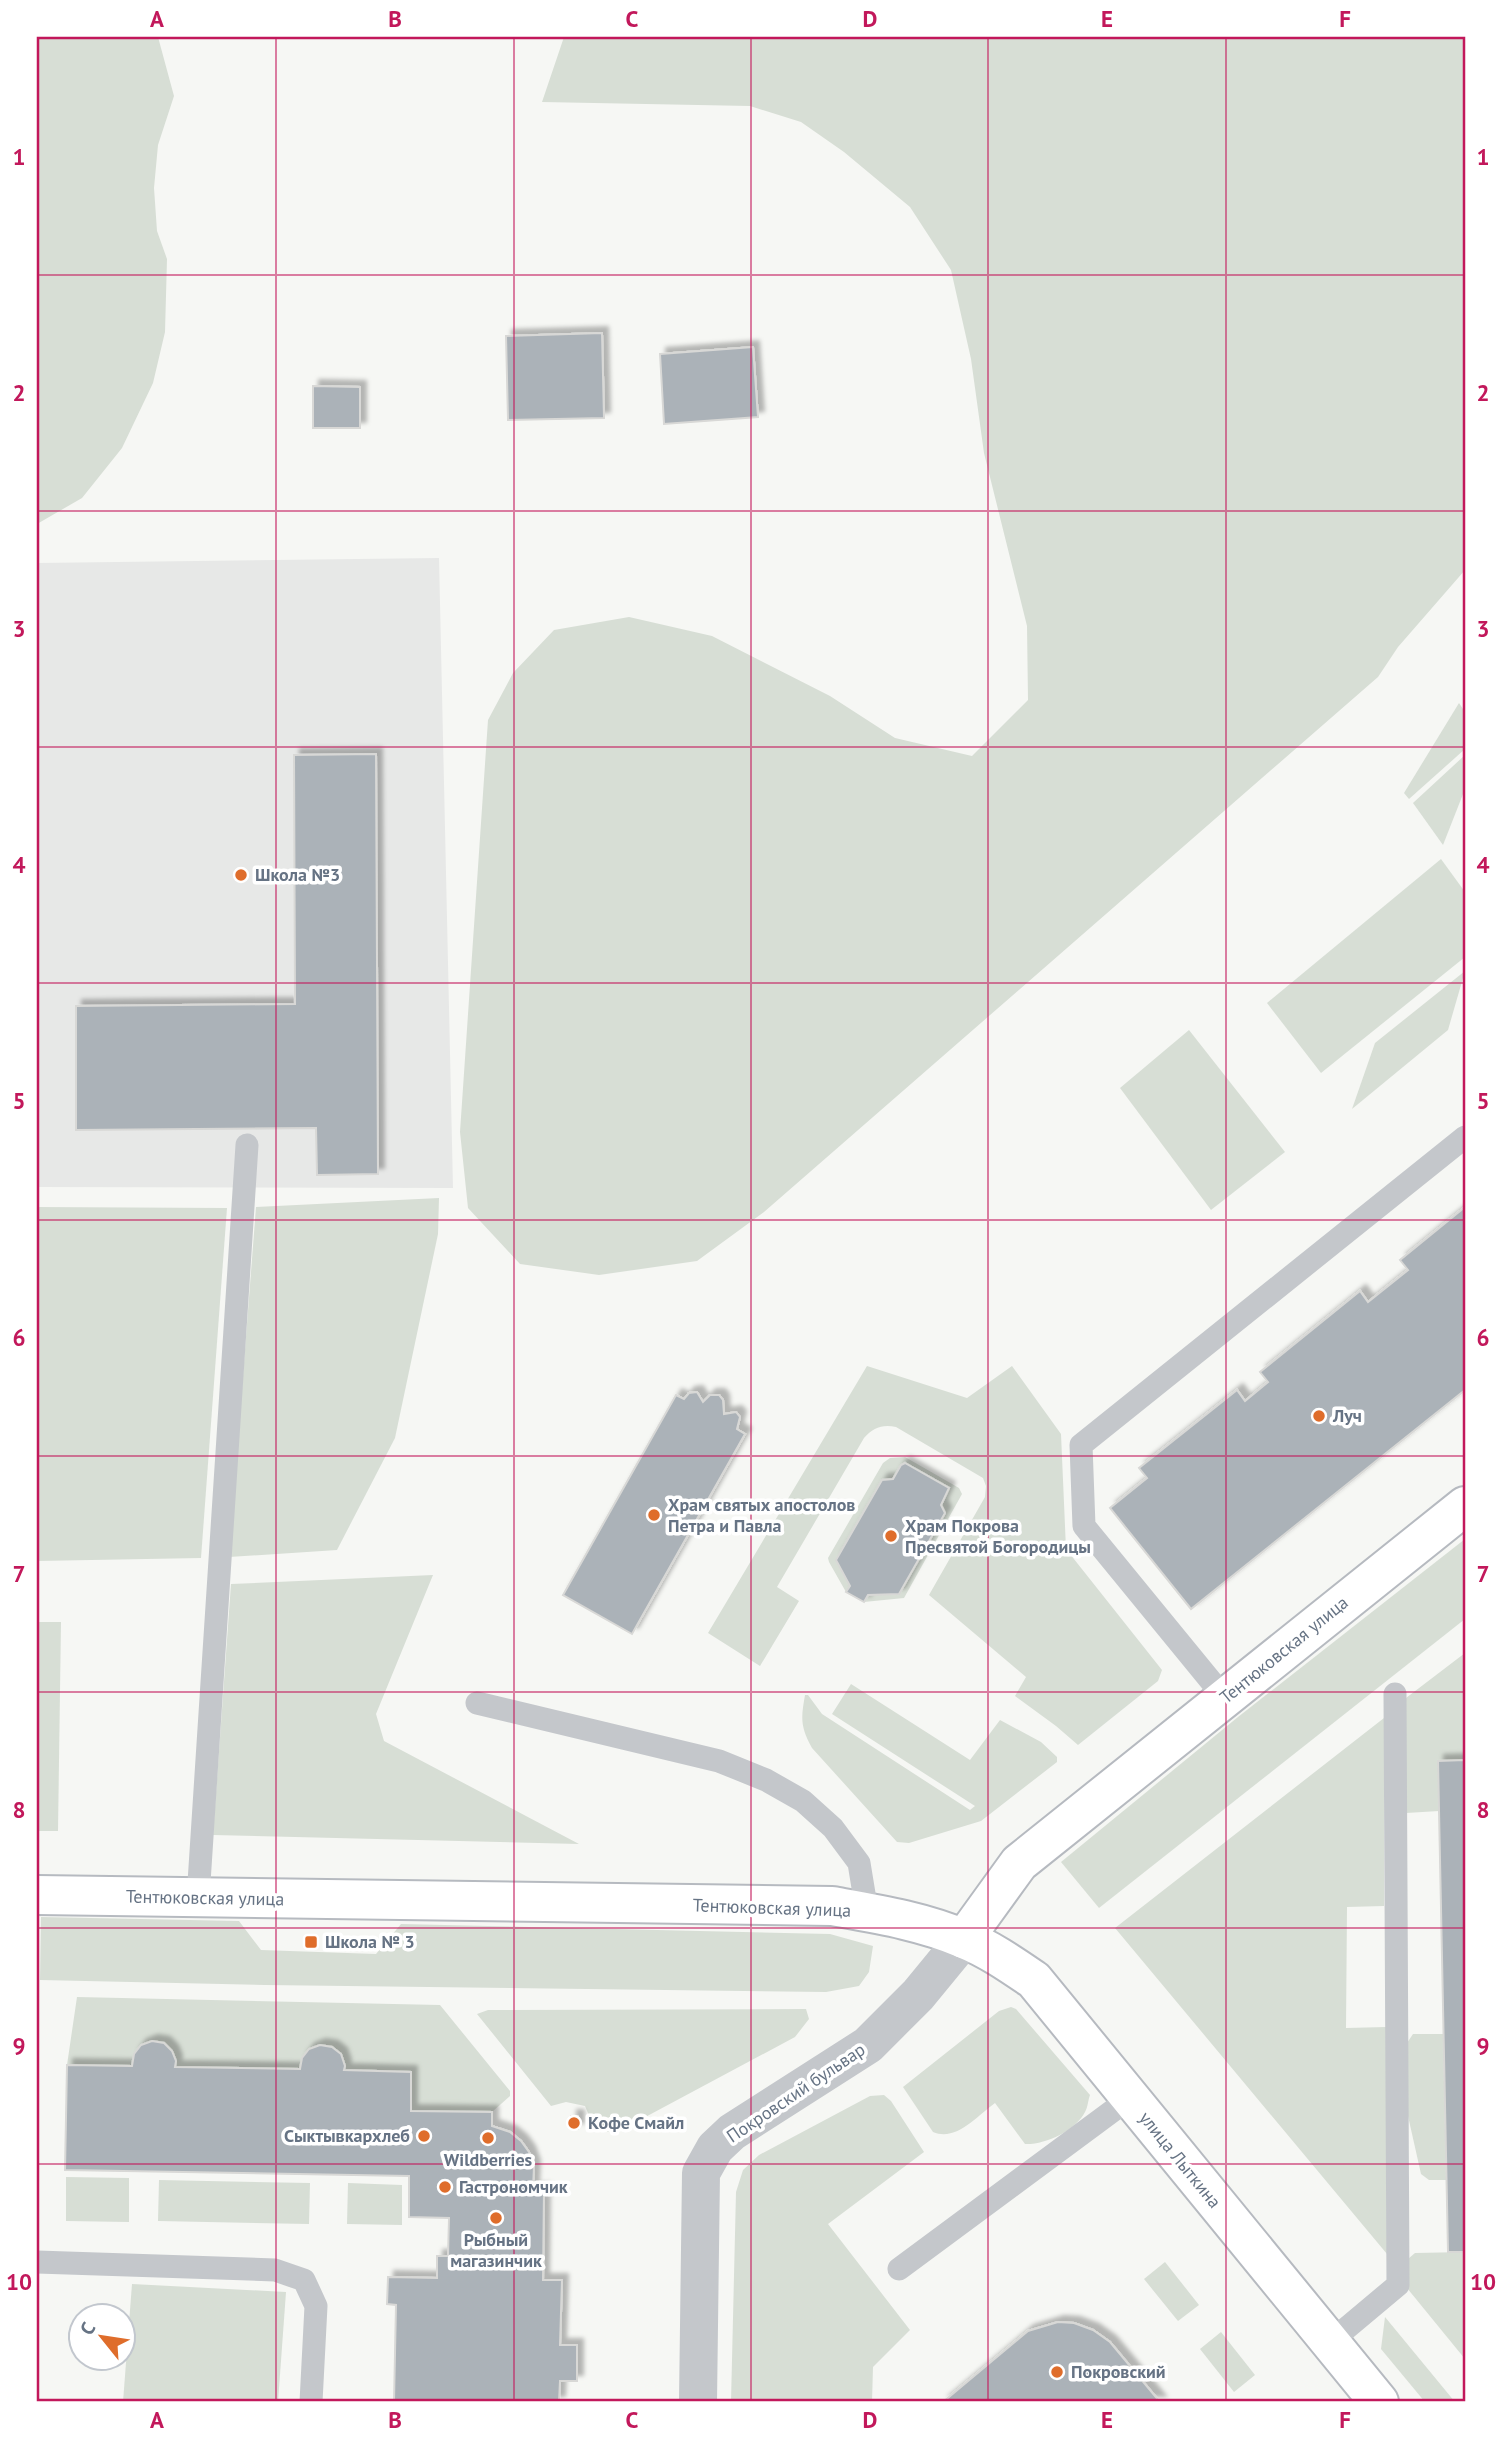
<svg xmlns="http://www.w3.org/2000/svg" width="1502" height="2439" viewBox="0 0 1502 2439" font-family="'PT Sans',sans-serif">
	<style>
		.built { fill: #e7e8e7 }
		.green { fill: #d7ded5 }
		.building { fill: #abb2b8; stroke: #d8d8d6; stroke-width: 2; filter: url(#shadow) }
		.lines { fill: none; stroke-linecap: round; stroke-linejoin: round }
		.secondary-casing { stroke: #b6bac0; stroke-width: 42 }
		.lane { stroke: #c4c7cb; stroke-width: 23 }
		.street { stroke: #c4c7cb; stroke-width: 38 }
		.secondary { stroke: #fff; stroke-width: 38 }
		.grid { fill: none; stroke: #c2185b; stroke-width: 2; stroke-opacity: 0.55 }
		.poi-dot { fill: #df6d2b; stroke: #fff; stroke-width: 2.5 }
		.labels { text-anchor: middle; stroke-width: 7; stroke-linejoin: round; paint-order: stroke }
		.poi-label { font-size: 18px; font-weight: bold; fill: #667384; stroke: #fff; text-anchor: start }
		.street-label { font-size: 18px; fill: #667384; stroke: #fff }
		.neatline { fill: none; stroke: #c2185b; stroke-width: 2.5 }
		.grid-label { font-size: 23px; text-anchor: middle; font-weight: bold; fill: #c2185b }
	</style>
	<defs>
		<filter id="shadow"><feDropShadow dx="6" dy="-6" stdDeviation="2" flood-color="#0004"/></filter>
	</defs>
	<rect width="100%" height="100%" fill="#f6f7f4"/>
	<polygon class="built" points="439,558 453,1188 37,1187 37,563"/>
	<g class="green">
		<polygon points="37,37 158,37 174,96 158,145 154,188 157,231 167,259 165,332 153,383 122,448 82,498 37,524"/>
		<polygon points="564,37 1465,37 1465,570 1398,647 1378,677 764,1212 697,1261 599,1275 520,1264 468,1208 460,1132 488,720 513,673 554,630 629,617 712,636 830,696 895,738 972,756 1028,700 1027,626 984,453 971,359 951,270 910,207 844,152 801,122 750,106 542,102"/>
		<polygon points="1459,703 1465,712 1465,749 1409,799 1404,793"/>
		<polygon points="1465,755 1465,789 1443,845 1413,803"/>
		<polygon points="1441,859 1465,892 1465,957 1321,1073 1267,1003"/>
		<polygon points="1465,971 1448,1030 1352,1109 1375,1043"/>
		<polygon points="1189,1030 1285,1152 1211,1210 1120,1088"/>
		<polygon points="439,1198 438,1234 395,1438 337,1550 229,1557 256,1207"/>
		<polygon points="37,1207 227,1208 201,1558 37,1561"/>
		<path d="M867 1366 967 1398 1012 1366 1061 1434 1066 1549 1162 1670 1158 1681 1078 1745 1056 1726 1015 1696 1026 1677 929 1595 985 1497 986 1486 983 1478 896 1427C882 1424 873 1428 864 1438L777 1587 799 1601 760 1666 708 1633Z"/>
		<polygon points="905,1457 959,1488 962,1494 904,1598 864,1602 868,1595 899,1594 945,1513 941,1505 949,1488 906,1463 901,1465 893,1479 882,1480 836,1560 850,1586 846,1592 829,1562 828,1558 883,1463 890,1458"/>
		<polygon points="1465,1539 1465,1619 1099,1908 1061,1862 1238,1717"/>
		<polygon points="433,1575 376,1714 384,1741 579,1844 213,1835 231,1584"/>
		<polygon points="37,1622 61,1622 58,1831 37,1831"/>
		<polygon points="1465,1653 1465,1760 1438,1761 1439,1811 1406,1813 1406,1698"/>
		<path d="M851 1684 970 1760 1000 1720 1041 1742 1057 1757V1762L981 1821 909 1843 897 1842 812 1748C800 1726 801 1718 805 1695H808L822 1714 970 1810 975 1806 832 1714Z"/>
		<polygon points="1384,1718 1384,1906 1347,1907 1346,2028 1386,2027 1387,2254 1115,1928"/>
		<polygon points="41,1917 239,1921 261,1950 376,1954 401,1924 830,1934 873,1946 869,1972 859,1986 826,1992 265,1985 40,1980"/>
		<path d="M77 1997 440 2005 510 2091V2096L492 2112 411 2111V2072L344 2070C345 2049 327 2042 309 2049L300 2069 175 2067C177 2056 172 2050 164 2043L141 2045 134 2054 132 2066 67 2065Z"/>
		<path d="M1011 2007 1016 2009 1090 2095C1088 2100 1088 2107 1085 2112 1075 2131 1045 2145 1025 2144L995 2103C977 2116 956 2142 933 2132L903 2087 999 2011Z"/>
		<polygon points="806,2009 809,2019 795,2037 623,2129 606,2132 593,2125 585,2106 566,2102 551,2106 477,2014 488,2010"/>
		<polygon points="1413,2034 1443,2034 1446,2180 1429,2180 1421,2174 1408,2116 1407,2043"/>
		<polygon points="884,2095 891,2101 924,2152 828,2224 910,2330 873,2367 872,2402 731,2402 736,2192 743,2170 759,2155 870,2096"/>
		<polygon points="66,2177 129,2178 129,2222 66,2221"/>
		<polygon points="159,2180 310,2183 309,2224 158,2221"/>
		<polygon points="348,2183 402,2185 402,2225 347,2224"/>
		<polygon points="1465,2252 1465,2359 1407,2288 1408,2259 1415,2253"/>
		<polygon points="1165,2262 1199,2305 1178,2321 1144,2279"/>
		<polygon points="132,2284 286,2292 278,2402 123,2402"/>
		<polygon points="1385,2317 1455,2402 1425,2402 1381,2349"/>
		<polygon points="1221,2332 1255,2375 1234,2392 1200,2349"/>
	</g>
	<g class="building">
		<polygon points="602,333 604,418 508,420 506,336"/>
		<polygon points="753,347 758,417 664,424 660,354"/>
		<polygon points="313,386 360,387 360,428 313,428"/>
		<polygon points="376,754 378,1174 317,1175 316,1128 76,1130 76,1006 295,1004 294,755"/>
		<polygon points="1465,1207 1465,1390 1191,1609 1110,1508 1147,1478 1139,1468 1237,1390 1245,1401 1268,1382 1260,1372 1360,1291 1368,1302 1408,1270 1400,1260"/>
		<polygon points="697,1392 703,1402 710,1395 719,1395 723,1400 724,1414 736,1412 740,1417 737,1429 745,1434 632,1634 563,1595 676,1395 684,1399 689,1393"/>
		<polygon points="905,1463 949,1488 941,1505 945,1513 899,1594 868,1595 864,1602 846,1592 850,1586 836,1560 882,1480 893,1479 901,1465"/>
		<polygon points="1465,1760 1465,2252 1448,2252 1438,1761"/>
		<polygon points="152,2041 164,2043 172,2051 176,2061 175,2067 300,2069 302,2058 309,2049 320,2045 332,2047 341,2054 345,2066 344,2070 411,2072 411,2111 492,2112 492,2126 510,2132 521,2141 529,2152 534,2166 533,2189 544,2189 543,2280 562,2280 560,2345 577,2345 577,2381 560,2381 559,2402 394,2402 396,2305 387,2304 388,2277 437,2278 437,2256 448,2256 449,2218 409,2217 409,2176 65,2170 67,2065 132,2066 134,2054 141,2045"/>
		<rect x="571" y="2116" width="7" height="13"/>
		<polygon points="1058,2322 1074,2323 1093,2330 1110,2342 1160,2402 943,2402 1028,2331"/>
	</g>
	<g class="lines">
		<defs>
			<g id="secondary">
				<path d="M37 1895 832 1906C877 1914 922 1921 964 1939 989 1949 1012 1965 1034 1980L1379 2402"/>
				<polyline points="964,1939 1019,1863 1465,1506"/>
			</g>
		</defs>
		<use href="#secondary" class="secondary-casing"/>
		<g class="lane">
			<polyline points="1224,1697 1084,1526 1081,1445 1465,1137"/>
			<polyline points="477,1703 719,1761 766,1780 803,1801 833,1828 859,1863 867,1912"/>
			<polyline points="198,1898 247,1145"/>
			<polyline points="37,2262 275,2270 304,2280 316,2306 311,2402"/>
			<polyline points="899,2269 1130,2098"/>
			<polyline points="1330,2342 1398,2285 1395,1694"/>
		</g>
		<polyline class="street" points="698,2402 701,2173 715,2148 732,2132 868,2045 918,1995 964,1939"/>
		<use href="#secondary" class="secondary"/>
	</g>
	<path class="grid" d="M276 37V2402M514 37V2402M751 37V2402M988 37V2402M1226 37V2402M37 275H1465M37 511H1465M37 747H1465M37 983H1465M37 1220H1465M37 1456H1465M37 1692H1465M37 1928H1465M37 2164H1465"/>
	<g class="poi-dot">
		<circle cx="241" cy="875" r="7"/>
		<circle cx="1319" cy="1416" r="7"/>
		<circle cx="654" cy="1515" r="7"/>
		<circle cx="891" cy="1536" r="7"/>
		<rect x="304" y="1935" width="14" height="14" rx="3.5"/>
		<circle cx="574" cy="2123" r="7"/>
		<circle cx="424" cy="2136" r="7"/>
		<circle cx="488" cy="2138" r="7"/>
		<circle cx="445" cy="2187" r="7"/>
		<circle cx="496" cy="2218" r="7"/>
		<circle cx="1057" cy="2372" r="7"/>
	</g>
	<g class="labels">
		<g class="poi-label">
			<text x="255" y="881">Школа №3</text>
			<text x="1333" y="1422">Луч</text>
			<text x="668" y="1511">Храм святых апостолов<tspan x="668" dy="21">Петра и Павла</tspan></text>
			<text x="905" y="1532">Храм Покрова<tspan x="905" dy="21">Пресвятой Богородицы</tspan></text>
			<text x="325" y="1948">Школа № 3</text>
			<text x="588" y="2129">Кофе Смайл</text>
			<text x="410" y="2142" text-anchor="end">Сыктывкархлеб</text>
			<text x="488" y="2166" text-anchor="middle">Wildberries</text>
			<text x="459" y="2193">Гастрономчик</text>
			<text x="496" y="2246" text-anchor="middle">Рыбный<tspan x="496" dy="21">магазинчик</tspan></text>
			<text x="1071" y="2378">Покровский</text>
		</g>
		<g class="street-label">
			<text transform="translate(1284 1650) rotate(-39)" y="6">Тентюковская улица</text>
			<text transform="translate(205 1898) rotate(1)" y="6">Тентюковская улица</text>
			<text transform="translate(772 1908) rotate(2)" y="6">Тентюковская улица</text>
			<text transform="translate(796 2093) rotate(-34)" y="6">Покровский бульвар</text>
			<text transform="translate(1180 2160) rotate(51)" y="6">улица Лыткина</text>
		</g>
	</g>
	<rect width="1502" height="2439" fill="none" stroke="#ffffff" stroke-width="77"/>
	<g transform="translate(102 2337) rotate(300)"><circle r="33" fill="#ffffff" stroke="#c2c7ce" stroke-width="2"/>
	<path d="M0-5L12 26L0 18L-12 26Z" fill="#df6d2b"/>
	<text y="-10" font-size="19" font-weight="bold" text-anchor="middle" fill="#667384">С</text>
	</g>
	<rect x="38" y="38" width="1426" height="2362" class="neatline"/>
	<g class="grid-label">
		<text x="157" y="27">A</text>
		<text x="395" y="27">B</text>
		<text x="632" y="27">C</text>
		<text x="870" y="27">D</text>
		<text x="1107" y="27">E</text>
		<text x="1345" y="27">F</text>
		<text x="19" y="165">1</text>
		<text x="1483" y="165">1</text>
		<text x="19" y="401">2</text>
		<text x="1483" y="401">2</text>
		<text x="19" y="637">3</text>
		<text x="1483" y="637">3</text>
		<text x="19" y="873">4</text>
		<text x="1483" y="873">4</text>
		<text x="19" y="1109">5</text>
		<text x="1483" y="1109">5</text>
		<text x="19" y="1346">6</text>
		<text x="1483" y="1346">6</text>
		<text x="19" y="1582">7</text>
		<text x="1483" y="1582">7</text>
		<text x="19" y="1818">8</text>
		<text x="1483" y="1818">8</text>
		<text x="19" y="2054">9</text>
		<text x="1483" y="2054">9</text>
		<text x="19" y="2290">10</text>
		<text x="1483" y="2290">10</text>
		<text x="157" y="2428">A</text>
		<text x="395" y="2428">B</text>
		<text x="632" y="2428">C</text>
		<text x="870" y="2428">D</text>
		<text x="1107" y="2428">E</text>
		<text x="1345" y="2428">F</text>
	</g>
</svg>
